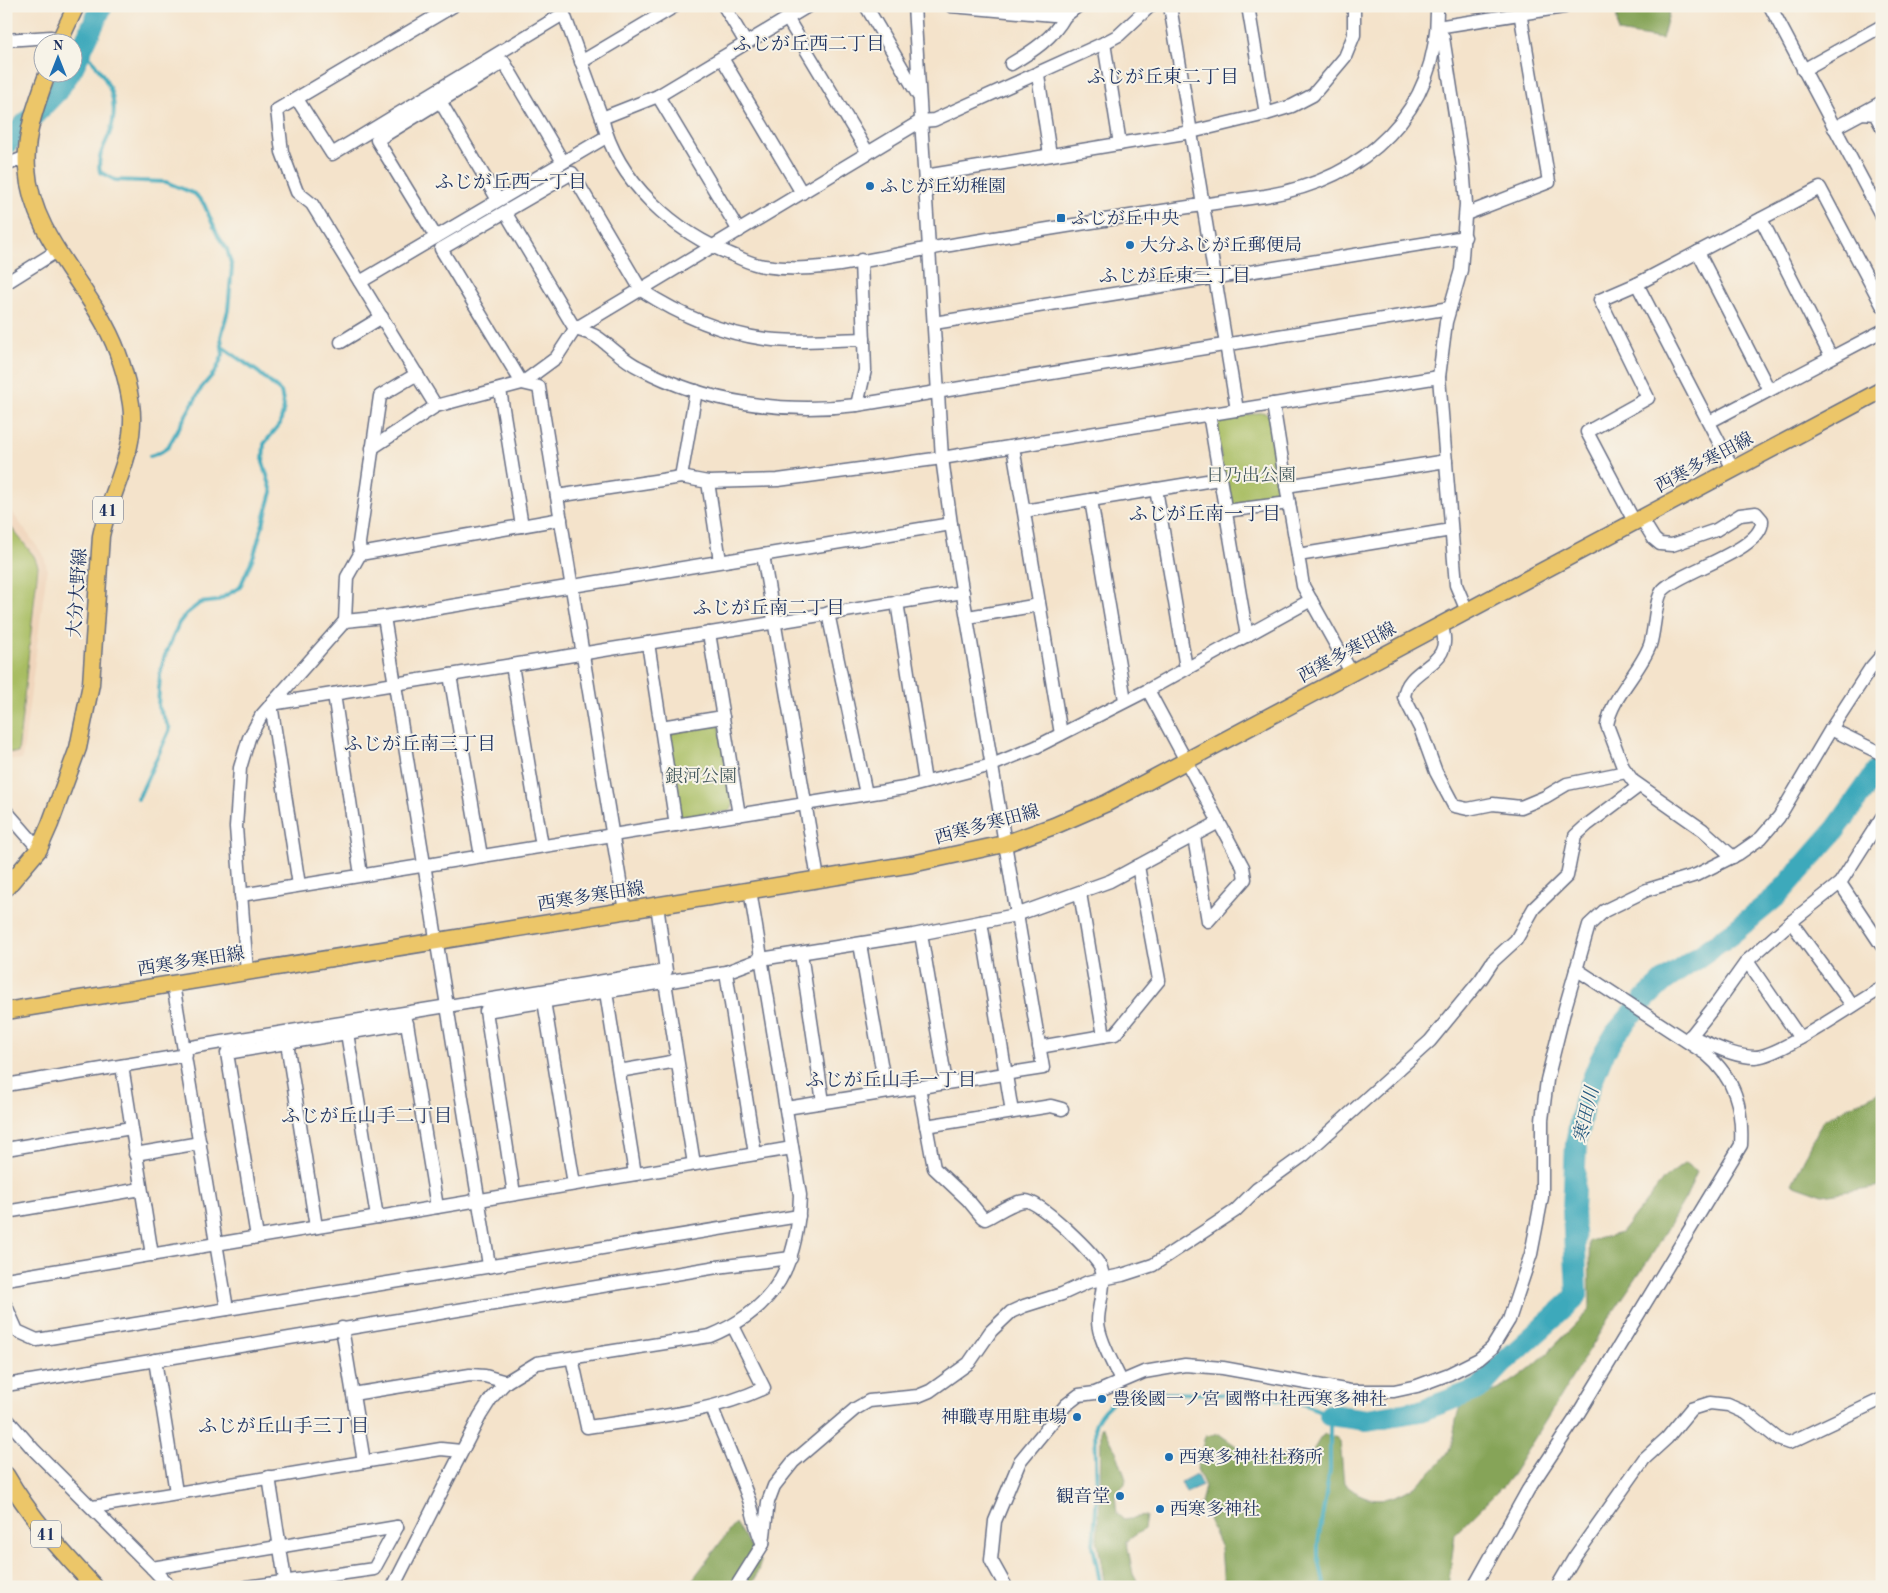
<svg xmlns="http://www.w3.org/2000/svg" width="1888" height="1593" viewBox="0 0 1888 1593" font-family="'Old Standard TT','Noto Serif JP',serif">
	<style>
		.built { fill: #f0d5bc }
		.green { fill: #a8bd62; stroke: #627660 }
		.forest { fill: #86a458; stroke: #506a5b }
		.water { fill: #3ca9bb; stroke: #2c6c8c }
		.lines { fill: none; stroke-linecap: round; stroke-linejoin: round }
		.stream { stroke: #3ca9bb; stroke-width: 4 }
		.river { stroke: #3ca9bb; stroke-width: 22 }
		.minor-casing { stroke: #676e84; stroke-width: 15 }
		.major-casing { stroke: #676e84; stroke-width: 19 }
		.minor { stroke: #fff; stroke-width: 12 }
		.major { stroke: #ecc669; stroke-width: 16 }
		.poi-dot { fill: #1f6fb2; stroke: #f7f3e8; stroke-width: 2 }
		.labels { text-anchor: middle; stroke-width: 4; stroke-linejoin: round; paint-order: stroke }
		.shield { fill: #f7f3e8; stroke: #5d6a87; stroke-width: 1 }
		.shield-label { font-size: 16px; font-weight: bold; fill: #1b2f5e }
		.poi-label { font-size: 18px; fill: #1b2f5e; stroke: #f7f3e8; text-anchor: start }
		.street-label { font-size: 18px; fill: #1b2f5e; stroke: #f7f3e8 }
		.park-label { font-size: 18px; fill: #455a5f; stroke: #f7f3e8 }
		.neighbourhood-label { font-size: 19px; fill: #1b2f5e; stroke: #f7f3e8 }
		.water-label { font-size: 19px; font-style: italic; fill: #275a7f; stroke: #f7f3e8 }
	</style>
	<rect width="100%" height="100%" fill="#f7f3e8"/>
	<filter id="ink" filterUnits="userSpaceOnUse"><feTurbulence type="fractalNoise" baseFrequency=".02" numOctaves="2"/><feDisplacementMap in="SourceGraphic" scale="10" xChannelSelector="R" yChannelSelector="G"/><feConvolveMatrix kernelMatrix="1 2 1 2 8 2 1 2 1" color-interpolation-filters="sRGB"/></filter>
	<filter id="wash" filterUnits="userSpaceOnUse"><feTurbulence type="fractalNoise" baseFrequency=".0096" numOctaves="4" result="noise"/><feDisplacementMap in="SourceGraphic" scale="20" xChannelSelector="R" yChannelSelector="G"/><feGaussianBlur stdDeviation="1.12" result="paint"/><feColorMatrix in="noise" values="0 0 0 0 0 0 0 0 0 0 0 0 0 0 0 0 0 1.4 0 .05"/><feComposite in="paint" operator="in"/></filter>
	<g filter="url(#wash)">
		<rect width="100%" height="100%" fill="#f4e3cb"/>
		<polygon class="built" points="6,504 44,556 47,569 22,760 7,759 6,773"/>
		<g class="green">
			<polygon points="1263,412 1269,415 1282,496 1280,500 1233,507 1228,504 1216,425 1219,420"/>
			<polygon points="6,521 34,556 38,566 18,753 6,752"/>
			<polygon points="719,724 733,805 730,811 683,818 679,815 667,733 670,728"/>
		</g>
		<g class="forest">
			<polygon points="1616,6 1671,6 1662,39 1618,32"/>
			<polygon points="1882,1090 1882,1186 1823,1195 1792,1184 1823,1120"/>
			<path d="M1685 1163 1697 1172 1686 1197 1655 1250 1607 1321 1509 1480 1455 1534 1448 1587H1224L1221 1548 1201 1504 1205 1486 1197 1469 1205 1436 1219 1434 1249 1455 1309 1457 1321 1437 1325 1434 1337 1438 1340 1441 1344 1483C1372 1510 1401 1499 1427 1476 1436 1468 1444 1460 1449 1450 1455 1438 1455 1410 1463 1403 1473 1394 1487 1395 1499 1389 1534 1371 1562 1337 1590 1310L1589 1241 1621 1233 1664 1179Z"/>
			<polygon points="1101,1428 1104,1428 1116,1451 1126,1479 1125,1484 1115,1494 1117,1514 1123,1519 1146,1516 1144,1529 1127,1541 1127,1543 1133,1574 1140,1587 1105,1587 1097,1538 1100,1502"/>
			<polygon points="735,1523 761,1562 752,1587 687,1587"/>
		</g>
		<polygon class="water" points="1196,1474 1202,1486 1186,1493 1181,1482"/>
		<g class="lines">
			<g class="stream">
				<path d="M83 48C105 77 123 97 109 135 103 149 97 157 100 172L115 180 166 182 195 194 204 204 218 236 227 249 232 267 228 310 221 337 223 355 215 372 202 387 168 447 159 453 150 456"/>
				<polyline points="138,799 170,729 158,706 160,675 164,658 179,623 186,614 200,603 217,601 240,587 254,555 272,492 263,462 264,444 280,424 284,407 281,392 258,372 222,347"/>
				<path d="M1101 1587 1093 1546 1097 1494 1095 1425C1100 1411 1114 1399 1128 1395 1141 1391 1158 1393 1171 1393 1213 1394 1256 1394 1298 1403 1309 1405 1320 1411 1330 1415V1470L1318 1542V1556L1325 1587"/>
			</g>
			<g class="river">
				<polyline points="72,69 102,6"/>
				<polyline points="6,144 57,91 70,72"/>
				<polyline points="1330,1415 1367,1420 1420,1411 1479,1389 1502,1364 1573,1300 1577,1293 1573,1210 1576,1143 1584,1101 1602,1056 1616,1033 1647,997 1664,981 1731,934 1778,895 1836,829 1882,764"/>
			</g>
		</g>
	</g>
	<g filter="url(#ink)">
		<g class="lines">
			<defs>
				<g id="minor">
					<path d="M561 6 602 118C617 182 675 233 735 256 744 260 754 265 764 266 820 275 877 257 932 248 1043 230 1154 211 1265 196 1365 179 1439 113 1437 6"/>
					<polyline points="724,6 746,43"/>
					<polyline points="866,6 918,95"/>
					<polyline points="951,6 1065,16 1078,6"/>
					<polyline points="1170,6 1237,410"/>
					<polyline points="1248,6 1266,114"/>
					<polyline points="1770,6 1882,217"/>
					<polyline points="787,18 868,153"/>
					<polyline points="6,40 51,37 60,40"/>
					<polyline points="1104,43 1120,144"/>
					<polyline points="722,58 802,193"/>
					<polyline points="581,62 675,6"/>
					<path d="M1011 64C1033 51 1053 38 1065 16"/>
					<polyline points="1803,70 1882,26"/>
					<polyline points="1038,75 1050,155"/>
					<polyline points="658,96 739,231"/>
					<polyline points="297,99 332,154 563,14"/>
					<polyline points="440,101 498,200"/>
					<polyline points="1862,113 1882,102"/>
					<polyline points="602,118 658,96 808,6"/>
					<polyline points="1834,128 1862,113 1875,114 1882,127"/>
					<polyline points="6,165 26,157"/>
					<polyline points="925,176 1191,132 1266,114 1292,106 1313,95 1345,57 1354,35 1354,6"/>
					<path d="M505 212 575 329C582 331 591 333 597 337 612 347 623 360 640 368 706 403 783 414 857 405L1450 308"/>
					<polyline points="1466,214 1549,182 1519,6"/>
					<polyline points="1761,219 1831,357"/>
					<polyline points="436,237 377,140 504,62 563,162"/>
					<polyline points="1698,252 1769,390"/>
					<polyline points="360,282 606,137"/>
					<polyline points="6,283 57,251"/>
					<polyline points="1637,284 1733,469"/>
					<polyline points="934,323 1465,237"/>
					<polyline points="341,342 382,317"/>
					<polyline points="500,390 522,526"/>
					<polyline points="857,405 865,370 861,260"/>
					<polyline points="436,406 312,204 297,192 282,152 277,110 453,6"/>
					<polyline points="1209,414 1247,636"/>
					<polyline points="1709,422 1882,331"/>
					<polyline points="1013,447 1061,734"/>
					<polyline points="372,448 436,406 522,383 556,358 575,329 921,121 934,120 1104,43 1119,35 1150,6"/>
					<polyline points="681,477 696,391"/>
					<polyline points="708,482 778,480 942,458 1439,377"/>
					<polyline points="1286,486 1446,461"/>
					<polyline points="1156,489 1186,668"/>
					<polyline points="557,496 681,477 708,482 720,561"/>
					<polyline points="1091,500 1125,700"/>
					<polyline points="1289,503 1298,555"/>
					<polyline points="1024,511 1219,479"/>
					<polyline points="1225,511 1289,503 1273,404"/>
					<path d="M1641 518 1654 539 1660 544 1672 545 1716 530 1740 515 1756 513 1762 520C1764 550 1682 570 1663 590 1655 598 1655 631 1650 645 1640 672 1612 696 1607 725L1623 767 1633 781 1703 830 1733 857"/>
					<polyline points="1634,521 1587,432 1648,398 1600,300 1637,284 1820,188 1882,305"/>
					<polyline points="360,554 561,519"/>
					<polyline points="763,555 818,879"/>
					<polyline points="897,602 925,782"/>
					<polyline points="1467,611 1456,585 1439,377 1446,322 1461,270 1466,204 1463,166 1443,37 1437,27 1564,7"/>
					<polyline points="828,613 866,794"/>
					<polyline points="384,617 489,1265"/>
					<polyline points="968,617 1039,605"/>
					<polyline points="345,621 347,577 360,554 359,543 380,396 417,374"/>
					<path d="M1441 624C1457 669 1408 663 1404 697L1420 728 1436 772 1454 806 1468 809 1493 804 1521 807 1545 797 1567 784 1626 772"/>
					<polyline points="709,633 739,815"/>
					<polyline points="648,643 676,825"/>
					<polyline points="512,665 542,846"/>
					<polyline points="1351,672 1303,586 1298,555 1451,530"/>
					<polyline points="450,675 481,856"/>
					<polyline points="1148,690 1243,867 1245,879 1208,921 1194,837"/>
					<polyline points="334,694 361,875"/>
					<polyline points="661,727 723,717"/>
					<polyline points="1831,729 1882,754"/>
					<polyline points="6,811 39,849"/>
					<polyline points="1840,883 1882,946"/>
					<polyline points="299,885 271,704 963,592"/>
					<polyline points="1080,893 1104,1036"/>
					<polyline points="241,895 904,788 992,765 1036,747 1148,690 1311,600"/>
					<path d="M625 911 539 387 522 383 441 249 572 173 641 290C678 314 721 333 765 339 797 343 831 340 864 339"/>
					<polyline points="981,922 1012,1112"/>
					<polyline points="1791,922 1852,1005"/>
					<polyline points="921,934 946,1083"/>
					<polyline points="860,944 886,1092"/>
					<polyline points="801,953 823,1102"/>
					<polyline points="1747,961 1800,1038"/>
					<polyline points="247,972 236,827 240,768 249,738 261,716 345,621 384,617 951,524"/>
					<polyline points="726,972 761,959 913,935 1016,915 1110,881 1219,822"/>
					<polyline points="665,982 694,1164"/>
					<polyline points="173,984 227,1309"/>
					<polyline points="606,992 635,1174"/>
					<polyline points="544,1001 574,1184"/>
					<polyline points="347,1033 377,1217"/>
					<path d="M1690 1036C1711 1044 1733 1057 1755 1057 1779 1057 1857 1002 1882 988"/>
					<polyline points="1687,1041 1717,1003 1747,961 1791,922 1840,883 1882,817"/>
					<polyline points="287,1043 316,1227"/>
					<polyline points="1039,1047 1115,1034 1159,980 1138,866"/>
					<polyline points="185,1048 666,971 657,905"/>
					<polyline points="122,1066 152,1255"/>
					<polyline points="619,1071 677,1061"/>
					<polyline points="6,1085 186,1055"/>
					<path d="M919 1087 934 1168 968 1200 982 1217 985 1219C996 1214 1013 1201 1026 1201 1040 1201 1096 1255 1101 1268 1107 1284 1098 1304 1098 1321 1098 1338 1114 1365 1121 1381"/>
					<polyline points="786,1108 1043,1068 951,524 942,458 914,6"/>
					<polyline points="926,1126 1051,1106 1062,1109"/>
					<polyline points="6,1149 131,1128"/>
					<polyline points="135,1154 200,1143"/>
					<polyline points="514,1194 486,1011 726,972 755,1154"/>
					<polyline points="6,1212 141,1189"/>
					<polyline points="257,1237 227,1053 407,1023 437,1207"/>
					<polyline points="6,1279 792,1148"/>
					<polyline points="6,1306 17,1331 37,1340 799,1216"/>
					<polyline points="342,1328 364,1462"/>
					<path d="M572 1358 587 1427C647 1418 708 1414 764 1388L733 1326"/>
					<polyline points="155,1360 176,1492"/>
					<polyline points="6,1385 717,1267 791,1258"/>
					<polyline points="353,1394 470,1375 485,1376 506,1382"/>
					<path d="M712 1408C724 1438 737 1467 748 1497 754 1513 755 1529 763 1544"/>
					<polyline points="6,1418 33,1449 152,1568 397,1527"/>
					<polyline points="269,1477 285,1580"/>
					<polyline points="93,1507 441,1449 461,1451"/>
					<polyline points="152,1568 170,1587"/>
					<polyline points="246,1587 374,1569 397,1527"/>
					<path d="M393 1587 480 1416 492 1397 506 1382 537 1363 710 1336C777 1308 798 1264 800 1195L750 890"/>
					<polyline points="736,1587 763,1544 768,1502 774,1486 793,1462 855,1409 869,1401 918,1396 930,1391 969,1363 991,1331 1011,1312 1024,1306 1062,1294 1088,1282 1122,1275 1153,1265 1235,1211 1257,1189 1304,1155 1430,1041 1481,979 1493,961 1516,940 1534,908 1567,876 1575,836 1587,825 1639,786"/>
					<polyline points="1006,1587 991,1560 995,1521 1020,1461 1066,1405 1079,1395 1095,1393 1144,1372 1185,1365 1223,1368 1350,1391 1394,1391 1417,1386 1449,1374 1479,1359 1492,1348 1509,1320 1531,1254 1542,1197 1542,1120 1547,1080 1565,1008 1589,925 1604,911 1647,890 1696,875 1738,854 1761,838 1779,817 1831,729 1870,669 1882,655"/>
					<path d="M1474 1587 1528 1490 1575 1419 1741 1145C1743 1108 1735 1078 1706 1054L1576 969"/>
					<polyline points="1557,1587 1574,1558 1644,1459 1667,1438 1691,1409 1710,1403 1728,1405 1746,1413 1778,1439 1789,1443 1882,1399"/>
				</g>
				<g id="major">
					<polyline points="59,42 76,6"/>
					<path d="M6 888 39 849 50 824 78 748 91 684 101 536C110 491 138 451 131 404 127 378 118 349 105 325 77 273 31 230 27 168 24 136 37 102 48 72"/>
					<polyline points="6,1011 912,864 1004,844 1054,826 1107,803 1882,390"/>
					<path d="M6 1475C30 1517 62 1552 95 1587"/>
				</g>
			</defs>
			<use href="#minor" class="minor-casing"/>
			<use href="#major" class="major-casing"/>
			<use href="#minor" class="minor"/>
			<use href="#major" class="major"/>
		</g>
	</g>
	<g class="poi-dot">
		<circle cx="870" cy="186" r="5"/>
		<rect x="1056" y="213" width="10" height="10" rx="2.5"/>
		<circle cx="1130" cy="245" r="5"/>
		<circle cx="1102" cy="1399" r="5"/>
		<circle cx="1077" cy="1417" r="5"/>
		<circle cx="1169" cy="1457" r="5"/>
		<circle cx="1120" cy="1496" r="5"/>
		<circle cx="1160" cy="1509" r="5"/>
	</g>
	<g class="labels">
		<g class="shield">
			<rect x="93" y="496.5" width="30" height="27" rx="4"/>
			<rect x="31" y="1520.5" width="30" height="27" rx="4"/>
		</g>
		<g class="shield-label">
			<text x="108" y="516">41</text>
			<text x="46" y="1540">41</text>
		</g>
		<g class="poi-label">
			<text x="880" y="192">ふじが丘幼稚園</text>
			<text x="1071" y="224">ふじが丘中央</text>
			<text x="1140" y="251">大分ふじが丘郵便局</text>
			<text x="1112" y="1405">豊後國一ノ宮 國幣中社西寒多神社</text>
			<text x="1067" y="1423" text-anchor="end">神職専用駐車場</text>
			<text x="1179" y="1463">西寒多神社社務所</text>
			<text x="1110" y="1502" text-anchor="end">観音堂</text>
			<text x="1170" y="1515">西寒多神社</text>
		</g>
		<g class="street-label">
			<text transform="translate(1704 462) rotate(-28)" y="6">西寒多寒田線</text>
			<text transform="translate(77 593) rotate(-86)" y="6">大分大野線</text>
			<text transform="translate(1347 652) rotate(-28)" y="6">西寒多寒田線</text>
			<text transform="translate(987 824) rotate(-15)" y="6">西寒多寒田線</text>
			<text transform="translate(591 896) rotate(-9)" y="6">西寒多寒田線</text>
			<text transform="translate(191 961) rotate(-9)" y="6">西寒多寒田線</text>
		</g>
		<g class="park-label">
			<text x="1251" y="481">日乃出公園</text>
			<text x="701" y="782">銀河公園</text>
		</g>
		<g class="neighbourhood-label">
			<text x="809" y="50">ふじが丘西二丁目</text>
			<text x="1163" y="83">ふじが丘東二丁目</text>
			<text x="511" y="188">ふじが丘西一丁目</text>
			<text x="1175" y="282">ふじが丘東三丁目</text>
			<text x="1205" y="520">ふじが丘南一丁目</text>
			<text x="769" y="614">ふじが丘南二丁目</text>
			<text x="420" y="750">ふじが丘南三丁目</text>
			<text x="891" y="1086">ふじが丘山手一丁目</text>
			<text x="367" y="1122">ふじが丘山手二丁目</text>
			<text x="284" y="1432">ふじが丘山手三丁目</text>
		</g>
		<g class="water-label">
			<text transform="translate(1585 1115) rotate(-77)" y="7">寒田川</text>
		</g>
	</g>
	<rect width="1888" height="1593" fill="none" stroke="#f7f3e8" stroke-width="25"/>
	<g transform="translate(58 58)"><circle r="24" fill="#f7f3e8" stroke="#9fa5b1"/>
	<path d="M0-4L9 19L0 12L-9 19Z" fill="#1f6fb2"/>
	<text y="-8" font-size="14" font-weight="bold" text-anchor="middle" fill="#1b2f5e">N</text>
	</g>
</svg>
